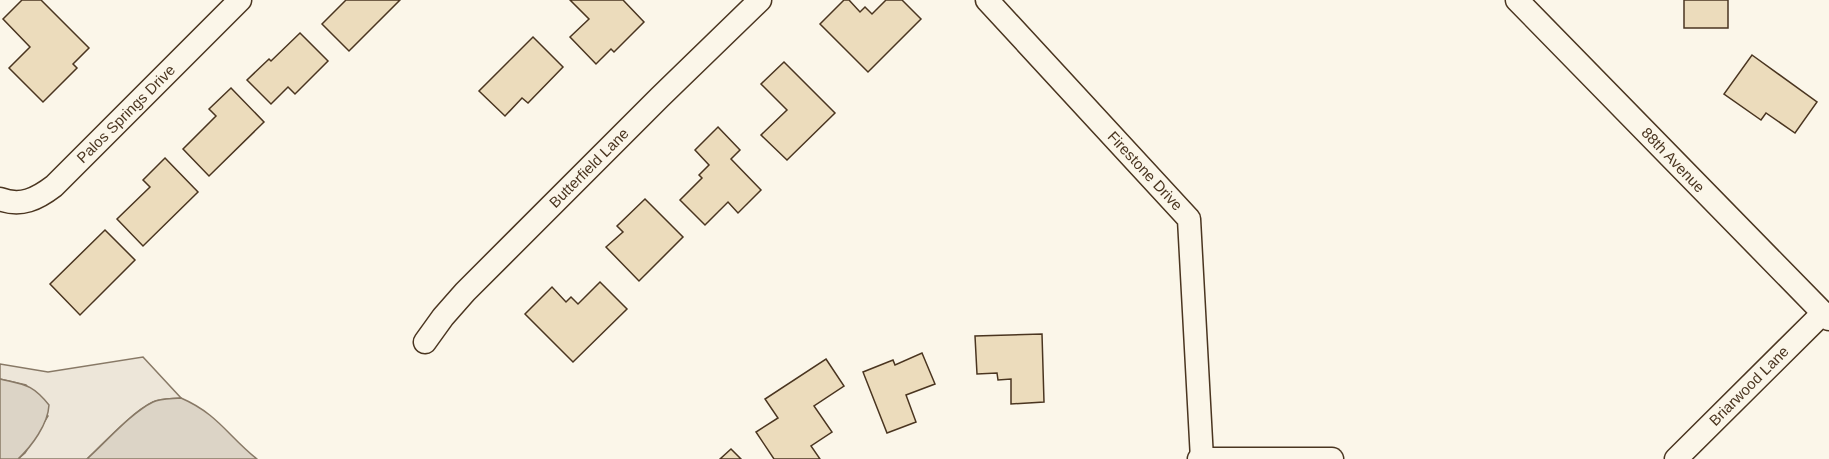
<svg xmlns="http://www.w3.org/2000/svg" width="1829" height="459" viewBox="0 0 1829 459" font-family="Helvetica,sans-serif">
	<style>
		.green { fill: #ede6d9; stroke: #887966; stroke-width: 1.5 }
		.water { fill: #dcd4c6; stroke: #887966; stroke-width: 1.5 }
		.building { fill: #ecdcbc; stroke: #4a3520; stroke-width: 1.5 }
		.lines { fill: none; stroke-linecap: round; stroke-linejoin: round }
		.minor-casing { stroke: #4a3520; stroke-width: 25 }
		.minor { stroke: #fbf6e9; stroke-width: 22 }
		.labels { text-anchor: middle; stroke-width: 4.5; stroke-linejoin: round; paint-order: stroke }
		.street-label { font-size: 15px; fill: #4a3520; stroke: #fbf6e9 }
	</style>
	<rect width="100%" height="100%" fill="#fbf6e9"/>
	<path class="green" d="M143 357 181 398C172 399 161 398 153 402 132 412 104 443 87 459H18L25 453 48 416 26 385 0 379V364L48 372Z"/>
	<g class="water">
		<path d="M0 379C25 385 32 384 49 405 48 424 32 446 18 459H0Z"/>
		<path d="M181 398C218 414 228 436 257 459H87C105 443 132 412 153 402 161 398 172 399 181 398Z"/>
	</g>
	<g class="building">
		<polygon points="22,0 41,0 89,48 73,64 77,68 43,102 9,68 30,47 3,19"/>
		<polygon points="346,0 400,0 349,51 322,24"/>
		<polygon points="570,0 623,0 644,22 614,52 611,49 596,64 570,37 589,19"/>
		<polygon points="844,0 849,0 860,12 865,7 872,14 886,0 902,0 921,19 868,72 820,24"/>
		<rect x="1684" y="0" width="44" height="28"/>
		<polygon points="300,33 328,61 295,94 288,87 271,104 247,80 269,59 271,61"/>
		<polygon points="533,37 563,67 528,103 522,98 505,116 479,91"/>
		<polygon points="1752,55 1817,102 1795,133 1766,113 1761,120 1724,94"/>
		<polygon points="784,62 835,113 787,160 761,135 787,110 761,84"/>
		<polygon points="231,88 264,122 209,176 183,149 216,116 209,109"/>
		<polygon points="718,127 740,150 731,159 761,190 738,213 728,202 705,225 680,200 702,178 699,175 709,165 695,150"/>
		<polygon points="165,158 198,192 143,246 117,219 150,187 143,180"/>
		<polygon points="645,199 683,237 639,281 606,247 623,232 617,226"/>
		<polygon points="105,230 135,260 80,315 50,284"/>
		<polygon points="600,282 627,309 573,362 525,314 552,287 566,302 571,297 578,304"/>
		<polygon points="1042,334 1044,402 1011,404 1011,379 998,380 997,373 977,374 975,336"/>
		<polygon points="922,353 935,384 906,395 916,422 887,433 863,372 893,360 895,365"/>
		<polygon points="826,359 844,386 814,406 832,432 811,446 820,459 774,459 756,432 778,418 765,399"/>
		<polygon points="731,449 741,459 720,459"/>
	</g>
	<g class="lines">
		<defs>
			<g id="minor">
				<polyline points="987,0 1189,219 1202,459"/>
				<polyline points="1517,0 1829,319"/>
				<path d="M0 199C21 207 37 199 54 186L240 0"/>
				<polyline points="425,342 443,317 465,292 660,97 760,0"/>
				<polyline points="1199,459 1332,459"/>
				<polyline points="1676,459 1823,313"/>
			</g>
		</defs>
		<use href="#minor" class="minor-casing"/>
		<use href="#minor" class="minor"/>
	</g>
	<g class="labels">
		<g class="street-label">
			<text transform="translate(126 114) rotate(-45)" y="5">Palos Springs Drive</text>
			<text transform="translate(1673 160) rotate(46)" y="5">88th Avenue</text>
			<text transform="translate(589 168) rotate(-45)" y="5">Butterfield Lane</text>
			<text transform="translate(1145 171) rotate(47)" y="5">Firestone Drive</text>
			<text transform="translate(1749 386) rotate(-45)" y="5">Briarwood Lane</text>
		</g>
	</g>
</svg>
